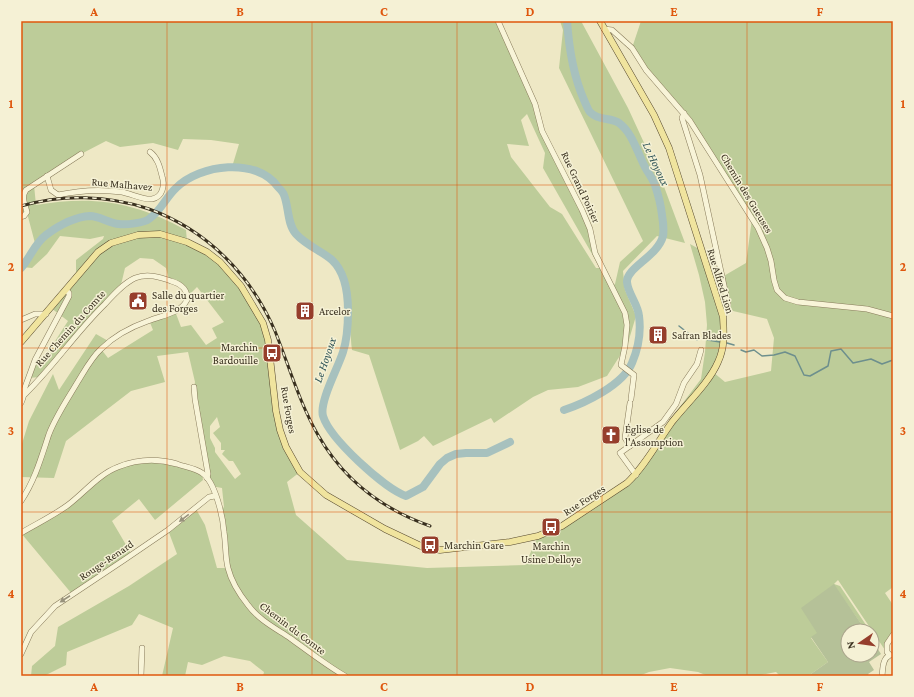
<svg xmlns="http://www.w3.org/2000/svg" width="914" height="697" viewBox="0 0 914 697" font-family="'Crimson Pro',serif">
	<style>
		.green { fill: #bdcc99; fill-rule: evenodd }
		.cemetery { fill: #b5c198 }
		.lines { fill: none; stroke-linecap: round; stroke-linejoin: round }
		.stream { stroke: #6d8f8d; stroke-width: 1.5 }
		.river { stroke: #a7c1be; stroke-width: 8 }
		.minor-casing { stroke: #887b5b; stroke-width: 6 }
		.major-casing { stroke: #56482f; stroke-width: 7 }
		.minor { stroke: #f8f4d8; stroke-width: 5 }
		.major { stroke: #f0e49e; stroke-width: 6 }
		.rail-casing { stroke: #39301f; stroke-width: 3 }
		.rail { stroke: #f5f1d5; stroke-width: 1.5; stroke-dasharray: 4.5; stroke-linecap: butt }
		.oneway { fill: #98927c }
		.grid { fill: none; stroke: #df570d; stroke-width: 1; stroke-opacity: 0.55 }
		.labels { text-anchor: middle; stroke-width: 3; stroke-linejoin: round; paint-order: stroke }
		.street-label { font-size: 11px; fill: #39301f; stroke: #f5f1d5 }
		.poi-label { font-size: 11px; fill: #39301f; stroke: #f5f1d5; text-anchor: start }
		.water-label { font-size: 12px; font-style: italic; fill: #2f5458; stroke: #f5f1d5 }
		.neatline { fill: none; stroke: #df570d; stroke-width: 1.5 }
		.grid-label { font-size: 13px; text-anchor: middle; font-weight: bold; fill: #df570d }
	</style>
	<rect width="100%" height="100%" fill="#eee8c5"/>
	<g class="green">
		<path d="M21 21H498L522 74 542 131 582 210 595 253 612 286 615 284 620 262 643 241 559 68 563 30 560 21H581L628 108 663 184 685 243 657 236 623 271 625 290 636 316 628 343 607 376 578 387 548 390 533 397 494 423 491 418 433 446 424 436 418 441 400 450 369 355 352 350C349 325 351 275 331 259 321 251 302 244 295 232 290 225 288 212 286 203 280 175 257 171 232 167L239 144 211 140 183 139 178 150 153 143 120 147 106 141 81 154 34 185 36 205C94 195 135 202 186 230L187 242 207 252 232 274 263 323 280 430 300 472 287 482 296 515 347 560 427 568 525 565 538 536 562 526 636 475 667 424 701 379 705 352 707 325 705 302 699 275 690 244 701 250 718 300 725 334 713 372 725 382 771 371 774 338 767 319 733 311 728 304 722 277 746 263 752 219 690 121 669 98 632 48 641 21H893V587L885 593 893 605V635L885 650 838 580 834 584 840 586 870 631H866L836 588 817 634 811 638 828 662 808 676H780L776 672 756 676H708L698 672 670 668 649 672 639 676H263L264 672 250 661 224 656 202 665 188 662 185 676H162L173 628 139 614 132 625 67 652 66 665 44 676H31L32 666 55 646 58 627 129 586 177 554 168 530 196 509 205 525 217 568H228L220 511 224 507 222 488 211 486 207 478 194 387 195 382 188 352 157 356 165 382 131 391 66 441 54 478 21 477V447L29 421 53 374 59 390 96 334 110 342 101 349 108 358 153 330 149 320 175 311 181 327 191 325 206 345 217 338 212 328 224 322 197 287 188 296 186 291 169 280 166 268 153 259 140 258 125 268 120 289 40 377 28 378 35 360H43L68 321 51 308 76 278V260L103 239 104 236 90 239 60 236 47 254 32 268 22 267 36 247 27 213 21 217ZM527 114 545 153 543 168 600 268H596L562 214 550 207 511 157 507 144 529 146 521 120ZM217 417 220 427 213 433 221 443V450H225L222 454 229 461H233L241 474 235 479 215 452V448L210 438V426Z"/>
		<polygon points="155,459 202,473 203,480 155,520 139,499 112,521 132,555 72,594 21,533 60,510 117,467"/>
	</g>
	<polygon class="cemetery" points="834,584 866,631 848,631 848,655 872,655 872,640 881,654 869,662 874,670 868,674 869,676 808,676 828,662 811,637 817,633 801,608"/>
	<g class="lines">
		<g class="stream">
			<polyline points="679,326 697,340"/>
			<polyline points="708,340 720,342"/>
			<polyline points="727,343 734,345"/>
			<polyline points="741,350 746,352 754,350 762,356 774,355 785,352 795,356 804,375 810,376 828,366 831,351 841,349 853,363 871,359 882,364 893,360"/>
		</g>
		<g class="river">
			<path d="M21 268C30 258 35 243 46 235 58 226 74 217 90 216 99 216 109 223 119 224 126 225 144 223 149 219 161 211 166 197 176 188 200 164 257 157 278 187 280 189 283 192 284 195 289 207 287 224 296 234 307 246 322 251 332 260 346 273 348 294 348 311 348 324 347 340 343 352 338 368 319 402 323 416 330 439 384 488 406 496L423 487 440 464 447 458 456 454 466 453H487L510 442"/>
			<path d="M564 410C585 403 623 385 632 363 638 349 641 331 639 316 638 304 628 294 627 282 626 268 658 256 663 236 664 230 663 221 662 215 661 206 658 194 655 185 653 179 648 173 645 167 638 154 632 132 619 123 611 117 599 121 591 113 588 111 586 104 584 100 573 75 569 49 567 21"/>
		</g>
		<defs>
			<g id="minor">
				<polyline points="498,21 535,104 542,131 582,210 590,229 595,253 625,313 627,325 625,346 621,365 634,375 631,399"/>
				<polyline points="604,29 612,30 632,48 646,70 690,121 758,228 767,248 771,261 774,280 777,290 785,298 798,302 867,309 893,316"/>
				<polyline points="684,113 682,118 700,175 728,304 723,317"/>
				<path d="M47 176 51 190 58 195C80 190 100 189 122 192 132 194 143 200 152 199 163 197 165 185 162 176 160 168 158 158 150 152"/>
				<path d="M21 217 24 216 27 212C25 204 21 197 26 190L81 154"/>
				<polyline points="21,320 35,314 46,314"/>
				<polyline points="194,387 195,399 208,474 207,478"/>
				<path d="M21 398C52 369 75 333 105 304 114 294 124 283 135 278 147 273 160 277 171 281 181 284 188 289 187 300 180 314 162 315 148 321 131 327 114 336 101 349 91 358 84 372 77 383 67 400 56 416 49 434 41 458 35 480 21 501"/>
				<polyline points="21,403 23,398 24,390 35,360 69,296 69,293 66,290"/>
				<polyline points="630,446 625,438 630,403"/>
				<polyline points="636,475 620,453 663,422 676,404 684,383 697,364 701,350"/>
				<path d="M21 533C36 524 53 516 68 505 84 493 99 474 118 467 138 459 156 458 177 464 185 467 195 468 202 473 215 481 223 517 224 532 226 544 225 556 228 568 231 580 240 595 248 605 259 620 275 628 290 638 308 651 326 665 345 676"/>
				<polyline points="21,654 31,632 55,606 124,560 168,530 209,497 215,496"/>
				<polyline points="141,676 142,648"/>
				<path d="M882 676C883 669 882 659 890 655L887 652V644L893 635"/>
			</g>
			<path id="major" d="M21 342 98 252 111 243 138 235 160 234 187 242 207 252 220 262 241 286 263 323 268 340 276 411 280 430 286 447 300 472 326 495 385 529 423 547 440 550 510 542 538 536 562 526 627 483C645 466 657 443 672 422 686 404 709 383 718 362 725 347 724 333 723 317L669 148 654 115 600 21"/>
		</defs>
		<use href="#minor" class="minor-casing"/>
		<use href="#major" class="major-casing"/>
		<use href="#minor" class="minor"/>
		<use href="#major" class="major"/>
		<defs>
			<path id="rail" d="M21 206C62 194 108 195 149 209 207 230 251 275 275 331 289 366 299 402 318 435 343 479 382 509 430 526"/>
		</defs>
		<use href="#rail" class="rail-casing"/>
		<use href="#rail" class="rail"/>
	</g>
	<defs><path id="oneway-solid" d="M-6-.8H1V-3.2L6.5 0L1 3.2V.8H-6Z"/></defs>
	<g class="oneway">
		<use href="#oneway-solid" transform="translate(184 518) rotate(143)"/>
		<use href="#oneway-solid" transform="translate(65 599) rotate(147)"/>
	</g>
	<path class="grid" d="M167 21V676M312 21V676M457 21V676M602 21V676M747 21V676M21 185H893M21 348H893M21 512H893"/>
	<defs>
		<symbol id="civic-square" viewBox="-11 -11 22 22"><rect x="-9" y="-9" width="18" height="18" rx="4" fill="#963e2c" stroke="#f5f1d5"/><path d="M-.6-6.5H3V-4.5H.6V-3L4-1V1h2V6H-6V1h2V-1L-.6-3ZM-1.2 2.5V6h2.4V2.5Z" fill="#fff"/></symbol>
		<symbol id="building-square" viewBox="-11 -11 22 22"><rect x="-9" y="-9" width="18" height="18" rx="4" fill="#963e2c" stroke="#f5f1d5"/><path d="M-4-6H4V6H1V3H-1V6H-4ZM-2.5-4.3h1.7v1.8h-1.7ZM.8-4.3h1.7v1.8H.8ZM-2.5-1h1.7V.8h-1.7ZM.8-1h1.7V.8H.8Z" fill="#fff"/></symbol>
		<symbol id="bus-square" viewBox="-11 -11 22 22"><rect x="-9" y="-9" width="18" height="18" rx="4" fill="#963e2c" stroke="#f5f1d5"/><path d="M-5-6H5V4H4V6H2V4H-2V6H-4V4H-5ZM-3.5-4V0h7V-4ZM-3.5 1.2v1.5H-2V1.2ZM2 1.2v1.5H3.5V1.2Z" fill="#fff"/></symbol>
		<symbol id="church-square" viewBox="-11 -11 22 22"><rect x="-9" y="-9" width="18" height="18" rx="4" fill="#963e2c" stroke="#f5f1d5"/><path d="M-1.2-6h2.4v3.5h3.3v2.4h-3.3V6h-2.4V-.1h-3.3v-2.4h3.3Z" fill="#fff"/></symbol>
	</defs>
	<g fill-rule="evenodd">
		<use href="#civic-square" x="127" y="290" width="22" height="22"/>
		<use href="#building-square" x="294" y="300" width="22" height="22"/>
		<use href="#building-square" x="647" y="324" width="22" height="22"/>
		<use href="#bus-square" x="261" y="342" width="22" height="22"/>
		<use href="#church-square" x="600" y="424" width="22" height="22"/>
		<use href="#bus-square" x="540" y="516" width="22" height="22"/>
		<use href="#bus-square" x="419" y="534" width="22" height="22"/>
	</g>
	<g class="labels">
		<g class="street-label">
			<text transform="translate(122 184) rotate(5)" y="4">Rue Malhavez</text>
			<text transform="translate(581 187) rotate(65)" y="4">Rue Grand Poirier</text>
			<text transform="translate(747 193) rotate(59)" y="4">Chemin des Gueuses</text>
			<text transform="translate(721 281) rotate(73)" y="4">Rue Alfred Lion</text>
			<text transform="translate(70 328) rotate(-48)" y="4">Rue Chemin du Comte</text>
			<text transform="translate(289 410) rotate(80)" y="4">Rue Forges</text>
			<text transform="translate(584 500) rotate(-33)" y="4">Rue Forges</text>
			<text transform="translate(106 560) rotate(-34)" y="4">Rouge-Renard</text>
			<text transform="translate(293 628) rotate(37)" y="4">Chemin du Comte</text>
		</g>
		<g class="poi-label">
			<text x="152" y="299">Salle du quartier<tspan x="152" dy="13">des Forges</tspan></text>
			<text x="319" y="315">Arcelor</text>
			<text x="672" y="339">Safran Blades</text>
			<text x="258" y="351" text-anchor="end">Marchin<tspan x="258" dy="13">Bardouille</tspan></text>
			<text x="625" y="433">Église de<tspan x="625" dy="13">l'Assomption</tspan></text>
			<text x="444" y="549">Marchin Gare</text>
			<text x="551" y="550" text-anchor="middle">Marchin<tspan x="551" dy="13">Usine Delloye</tspan></text>
		</g>
		<g class="water-label">
			<text transform="translate(656 164) rotate(65)" y="4">Le Hoyoux</text>
			<text transform="translate(325 360) rotate(-71)" y="4">Le Hoyoux</text>
		</g>
	</g>
	<rect width="914" height="697" fill="none" stroke="#f5f1d5" stroke-width="44"/>
	<g transform="translate(860 643) rotate(257)"><circle r="19" fill="#f5f1d5" stroke="#aaa48c"/>
	<path d="M0-3L7 15L0 10L-7 15Z" fill="#963e2c"/>
	<text y="-6" font-size="11" font-weight="bold" text-anchor="middle" fill="#39301f">N</text>
	</g>
	<rect x="22" y="22" width="870" height="653" class="neatline"/>
	<g class="grid-label">
		<text x="94" y="16">A</text>
		<text x="240" y="16">B</text>
		<text x="384" y="16">C</text>
		<text x="530" y="16">D</text>
		<text x="674" y="16">E</text>
		<text x="820" y="16">F</text>
		<text x="11" y="108">1</text>
		<text x="903" y="108">1</text>
		<text x="11" y="271">2</text>
		<text x="903" y="271">2</text>
		<text x="11" y="435">3</text>
		<text x="903" y="435">3</text>
		<text x="11" y="598">4</text>
		<text x="903" y="598">4</text>
		<text x="94" y="691">A</text>
		<text x="240" y="691">B</text>
		<text x="384" y="691">C</text>
		<text x="530" y="691">D</text>
		<text x="674" y="691">E</text>
		<text x="820" y="691">F</text>
	</g>
</svg>
